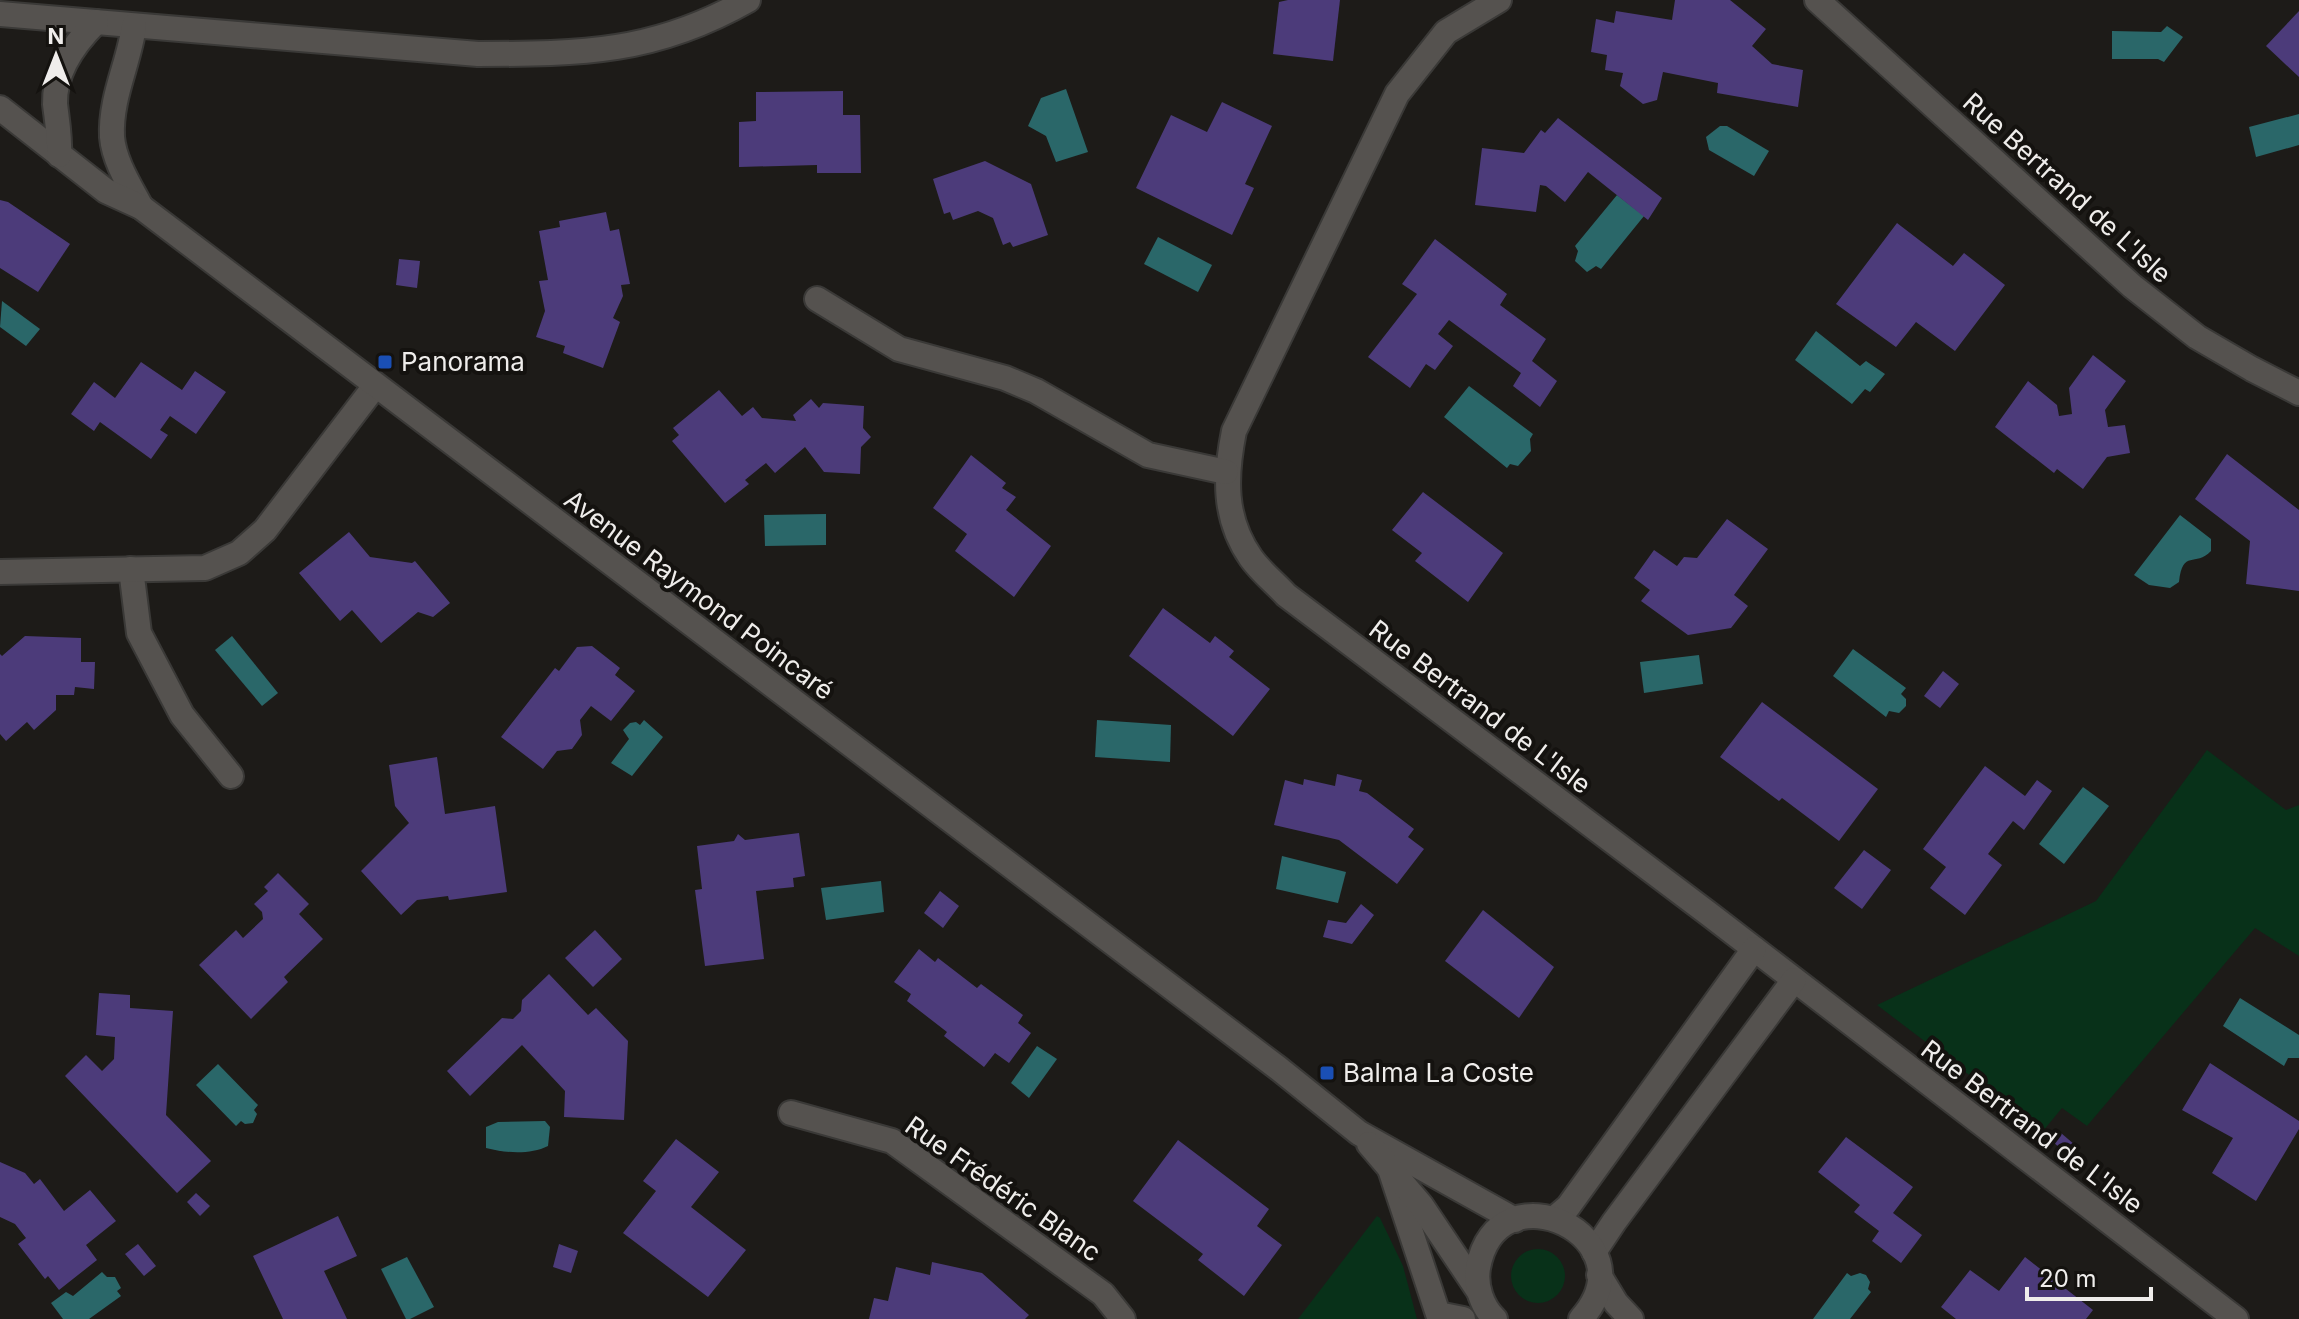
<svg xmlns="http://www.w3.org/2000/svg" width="2299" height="1319" viewBox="0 0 2299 1319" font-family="Inter,sans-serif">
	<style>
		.green { fill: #083119 }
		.water { fill: #2a6769 }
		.building { fill: #4c3b7a }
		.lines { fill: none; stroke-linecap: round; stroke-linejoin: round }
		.service-casing { stroke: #3a3937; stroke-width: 28 }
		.minor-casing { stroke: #3a3937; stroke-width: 28 }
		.tertiary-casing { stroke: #3a3937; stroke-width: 28 }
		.secondary-casing { stroke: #3a3937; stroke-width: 28 }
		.service { stroke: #55524f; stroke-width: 24 }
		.minor { stroke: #55524f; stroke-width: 24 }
		.tertiary { stroke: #55524f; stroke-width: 24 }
		.secondary { stroke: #55524f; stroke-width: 24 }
		.transit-dot { fill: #1a4fb4; stroke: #14120f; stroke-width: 3 }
		.labels { text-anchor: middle; stroke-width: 8; stroke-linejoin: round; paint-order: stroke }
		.street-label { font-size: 26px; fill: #efedeb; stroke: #14120f }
		.poi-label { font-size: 26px; fill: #efedeb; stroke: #14120f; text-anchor: start }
	</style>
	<rect width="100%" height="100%" fill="#1d1b18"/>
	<g class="green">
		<polygon points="2207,750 2286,810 2299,805 2299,956 2255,928 2087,1126 2062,1108 2043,1131 1877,1005 2096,901"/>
		<polygon points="1377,1216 1380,1218 1403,1266 1417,1319 1298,1319"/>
		<circle cx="1538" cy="1276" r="27"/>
	</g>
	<g class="water">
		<polygon points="2167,26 2183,37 2164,62 2158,59 2112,59 2112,31 2161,32"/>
		<polygon points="1066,89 1088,152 1056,162 1046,136 1028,126 1041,98"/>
		<polygon points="2299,114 2299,145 2256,157 2249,127"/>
		<polygon points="1720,126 1727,126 1769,151 1754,176 1709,150 1706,137"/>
		<polygon points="1617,195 1644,216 1601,269 1596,266 1587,272 1575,261 1578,251 1575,246"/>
		<polygon points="1158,237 1212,265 1198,292 1144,264"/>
		<polygon points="2,301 40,329 26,346 0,327"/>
		<polygon points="1816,331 1860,366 1866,361 1885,374 1870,392 1865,389 1852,404 1795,360"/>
		<polygon points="1469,386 1533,434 1530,439 1531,451 1518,466 1510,464 1507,468 1444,417"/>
		<polygon points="826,514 826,545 765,546 764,515"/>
		<path d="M2180 515 2211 539V551C2195 568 2183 548 2179 582L2170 588 2149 585 2134 575Z"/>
		<polygon points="232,636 278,693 262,706 215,650"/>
		<polygon points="1853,649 1906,688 1901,694 1906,699 1906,706 1899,713 1889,711 1886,717 1833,676"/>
		<polygon points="1699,655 1703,684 1644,693 1640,662"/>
		<polygon points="644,720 663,737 632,776 611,763 629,739 623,730 630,723 636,722 640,725"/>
		<polygon points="1097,720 1171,725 1170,762 1095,757"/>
		<polygon points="2083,787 2109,806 2064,864 2039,844"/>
		<polygon points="1282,856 1346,872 1338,903 1276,889"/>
		<polygon points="881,881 884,912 826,920 821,888"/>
		<polygon points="2240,998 2299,1035 2299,1058 2288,1058 2284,1066 2223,1026"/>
		<polygon points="1037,1046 1057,1059 1029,1098 1011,1083"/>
		<polygon points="218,1064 258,1105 254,1110 257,1114 253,1123 245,1124 241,1121 236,1126 196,1085"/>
		<path d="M545 1121 550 1127 548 1146C530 1155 505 1153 486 1148V1127L498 1122Z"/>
		<polygon points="407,1257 434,1307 410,1319 406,1319 381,1269"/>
		<polygon points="102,1272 107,1277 115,1277 121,1288 117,1291 121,1296 89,1319 63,1319 51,1303 66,1292 73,1296"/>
		<polygon points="1847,1273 1851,1276 1860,1273 1866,1275 1870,1282 1868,1289 1871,1292 1850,1319 1813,1319"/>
	</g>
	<g class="building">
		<polygon points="1288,0 1340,0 1333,61 1273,54 1279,2"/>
		<polygon points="1675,0 1730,0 1766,29 1752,46 1772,64 1803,70 1798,107 1717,93 1718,83 1663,72 1657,100 1643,104 1620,86 1623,73 1605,70 1607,55 1591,52 1596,19 1614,23 1616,11 1672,20"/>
		<polygon points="2299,11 2299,77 2266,46"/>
		<polygon points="843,91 843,115 860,115 861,173 817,173 817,165 739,167 739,122 756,121 756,92"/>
		<polygon points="1222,102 1272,126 1245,184 1254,188 1232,235 1136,188 1171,115 1207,132"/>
		<polygon points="1558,118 1662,198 1648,220 1588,172 1565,202 1546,186 1540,185 1536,212 1475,205 1482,148 1524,153 1541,130 1545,133"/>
		<polygon points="985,161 1031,184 1048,235 1013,247 1010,242 1003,245 993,218 978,211 953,220 950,212 944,214 933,179"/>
		<polygon points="0,200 8,202 70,244 38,292 0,268"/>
		<polygon points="606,212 610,231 619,229 630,284 621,285 623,296 613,318 620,322 603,368 563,353 565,346 536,337 545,311 539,281 548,280 539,231 560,227 559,221"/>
		<polygon points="1897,223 1953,266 1964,253 2005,285 1955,351 1916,322 1896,347 1836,304"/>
		<polygon points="1435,239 1507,294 1500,305 1546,339 1532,361 1557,381 1540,407 1513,386 1521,373 1449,320 1438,334 1453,346 1435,370 1426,364 1410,388 1368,357 1417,294 1402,284"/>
		<polygon points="399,259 420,261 417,288 396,285"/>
		<polygon points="2093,355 2126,381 2105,410 2108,427 2125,425 2130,453 2107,457 2083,489 2057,469 2054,473 1995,427 2028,381 2057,405 2059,416 2072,414 2069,388"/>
		<polygon points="141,362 182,390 195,371 226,392 196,434 170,416 160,430 168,435 151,459 100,422 94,431 71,414 94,382 115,398"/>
		<polygon points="719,390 742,416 753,407 762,418 796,421 793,415 811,399 819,408 823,403 864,406 863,428 871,437 861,447 860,474 824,472 805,447 775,473 766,463 745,480 749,484 725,503 672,441 679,435 673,428"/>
		<polygon points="2227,454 2299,510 2299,591 2246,584 2250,541 2195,499"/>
		<polygon points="971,455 1006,483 1002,488 1016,497 1006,510 1051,546 1014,597 955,551 967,534 933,508"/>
		<polygon points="1423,492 1503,553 1468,602 1415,561 1422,553 1392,530"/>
		<polygon points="1727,519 1768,549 1734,595 1748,606 1731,628 1688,635 1641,601 1650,590 1634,578 1654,550 1677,566 1684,557 1697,558"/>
		<polygon points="349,532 370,557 412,563 415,561 450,603 433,617 418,612 381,643 352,610 340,621 299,573"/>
		<polygon points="1163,608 1210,643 1215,636 1234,651 1229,657 1270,689 1233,736 1129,656"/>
		<polygon points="25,636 81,638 81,662 95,662 94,689 75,687 74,695 56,695 56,710 34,730 27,722 6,741 0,734 0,654 2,656"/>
		<polygon points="592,646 620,668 615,675 635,691 611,721 591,706 580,720 582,735 572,749 557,751 543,769 501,737 555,668 559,671 577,647"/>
		<polygon points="1943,671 1959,684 1940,708 1924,696"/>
		<polygon points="1762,702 1878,789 1839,841 1782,798 1779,801 1720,757"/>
		<polygon points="437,757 445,814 495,806 507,892 449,900 448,896 417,900 401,915 361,871 409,823 395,806 389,765"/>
		<polygon points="1985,766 2025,796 2037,780 2052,791 2024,830 2013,821 1988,854 2002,865 1965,915 1930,888 1946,867 1923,849"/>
		<polygon points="1337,774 1362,780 1359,791 1367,793 1414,829 1408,837 1424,849 1397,884 1339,840 1274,825 1285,780 1303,785 1304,779 1335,786"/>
		<polygon points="799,833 805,876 793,878 794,887 756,891 764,959 705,966 695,890 702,889 697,846 734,841 738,834 745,840"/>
		<polygon points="1864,850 1891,870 1862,909 1834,888"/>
		<polygon points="278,873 309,904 299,914 323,939 284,977 288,982 251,1019 199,965 236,930 243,938 263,919 262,912 254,904 268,891 264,887"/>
		<polygon points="940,891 959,906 943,928 924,913"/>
		<polygon points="1361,904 1374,915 1352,944 1323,937 1328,920 1346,923"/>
		<polygon points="1483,910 1554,967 1519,1018 1445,961"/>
		<polygon points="595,930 622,959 593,987 565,958"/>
		<polygon points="919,949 935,962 938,958 977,988 981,984 1023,1015 1018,1023 1031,1033 1009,1063 995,1053 984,1067 944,1036 947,1032 907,1001 911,994 894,982"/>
		<polygon points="549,974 588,1015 596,1008 628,1041 624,1120 564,1117 565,1091 522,1045 470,1096 447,1071 502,1018 513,1019 521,1011 522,1000"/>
		<polygon points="99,993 130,995 130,1008 173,1011 166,1115 211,1161 177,1193 65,1076 86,1055 102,1071 114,1059 115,1037 96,1035"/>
		<polygon points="2210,1063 2299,1121 2299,1129 2256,1201 2212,1173 2233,1138 2182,1110"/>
		<polygon points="2061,1133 2075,1145 2068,1155 2053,1142"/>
		<polygon points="1846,1137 1913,1187 1893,1213 1922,1235 1901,1263 1872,1241 1879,1231 1854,1212 1860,1205 1818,1172"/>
		<polygon points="676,1139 719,1172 691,1207 746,1250 708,1297 623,1233 656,1191 643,1181"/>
		<polygon points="1178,1140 1269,1209 1257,1226 1282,1245 1244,1296 1198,1260 1203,1254 1133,1201"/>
		<polygon points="0,1162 25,1173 34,1184 40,1179 64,1211 90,1190 116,1221 86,1245 97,1260 59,1290 48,1276 45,1279 18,1244 26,1238 15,1224 0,1217"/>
		<polygon points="196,1193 210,1206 200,1216 187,1202"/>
		<polygon points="338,1216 357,1256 324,1271 347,1319 283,1319 253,1256"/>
		<polygon points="138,1244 156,1266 144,1276 125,1254"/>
		<polygon points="559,1244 578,1251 571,1273 553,1267"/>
		<polygon points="2025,1257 2093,1310 2086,1319 1956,1319 1941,1307 1970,1270 1999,1291"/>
		<polygon points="932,1262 982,1273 1029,1315 1025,1319 869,1319 874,1298 888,1301 896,1267 930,1275"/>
	</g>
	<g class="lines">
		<defs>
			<polyline id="service" points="1390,1169 1438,1314 1463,1319"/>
			<g id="minor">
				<path d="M1499 0 1446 32 1397 94 1234 431C1225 476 1223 518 1251 558 1261 572 1275 583 1286 595L1709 914 2236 1319"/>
				<polyline points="1817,0 2132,286 2197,337 2252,369 2299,393"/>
				<polyline points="817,299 899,349 1005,378 1036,391 1148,455 1226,472"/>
				<polyline points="131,569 139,633 182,715 231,776"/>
				<polyline points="0,572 205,568 239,553 265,530 375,386"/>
				<polyline points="791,1113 892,1141 1103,1294 1123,1319"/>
				<polyline points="1555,1218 1568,1207 1754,949"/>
				<polyline points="1594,1252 1614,1222 1794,980"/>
			</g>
			<path id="tertiary" d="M0 14 478 54C582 54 655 53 748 0"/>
			<g id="secondary">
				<path d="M134 26C129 63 110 98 112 137 114 161 130 186 141 207"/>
				<polyline points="0,108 106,191 141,207 1278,1068 1359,1133 1515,1220"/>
				<path d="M59 155C60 137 57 121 55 104 54 72 74 44 96 22"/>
				<polyline points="1369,1144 1421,1205 1478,1290"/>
				<polyline points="1599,1275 1616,1303 1631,1319"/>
				<path d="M1495 1319C1482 1307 1475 1286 1478 1268 1497 1162 1654 1238 1581 1319"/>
			</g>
		</defs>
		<use href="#service" class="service-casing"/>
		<use href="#minor" class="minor-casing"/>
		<use href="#tertiary" class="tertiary-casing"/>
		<use href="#secondary" class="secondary-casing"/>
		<use href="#service" class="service"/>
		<use href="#minor" class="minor"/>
		<use href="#tertiary" class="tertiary"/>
		<use href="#secondary" class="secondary"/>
	</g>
	<g class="transit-dot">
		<rect x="377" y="354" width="16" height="16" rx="4"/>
		<rect x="1319" y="1065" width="16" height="16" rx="4"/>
	</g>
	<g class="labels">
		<g class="street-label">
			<text transform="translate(2067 188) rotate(42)" y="9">Rue Bertrand de L'Isle</text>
			<text transform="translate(699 595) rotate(37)" y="9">Avenue Raymond Poincaré</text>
			<text transform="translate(1480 707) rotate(37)" y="9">Rue Bertrand de L'Isle</text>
			<text transform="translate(2032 1127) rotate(37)" y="9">Rue Bertrand de L'Isle</text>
			<text transform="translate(1003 1189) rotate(35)" y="9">Rue Frédéric Blanc</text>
		</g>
		<g class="poi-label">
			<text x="401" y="371">Panorama</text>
			<text x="1343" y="1082">Balma La Coste</text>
		</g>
	</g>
	<g transform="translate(56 56)" stroke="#14120f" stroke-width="6" paint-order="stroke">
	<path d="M0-6L14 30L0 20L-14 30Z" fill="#efedeb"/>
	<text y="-12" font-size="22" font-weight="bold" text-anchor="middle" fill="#efedeb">N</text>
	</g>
	<path d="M2027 1287v12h124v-12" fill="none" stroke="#efedeb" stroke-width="4"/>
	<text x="2039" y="1287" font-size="24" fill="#efedeb" stroke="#14120f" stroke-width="6" paint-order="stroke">20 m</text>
</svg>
